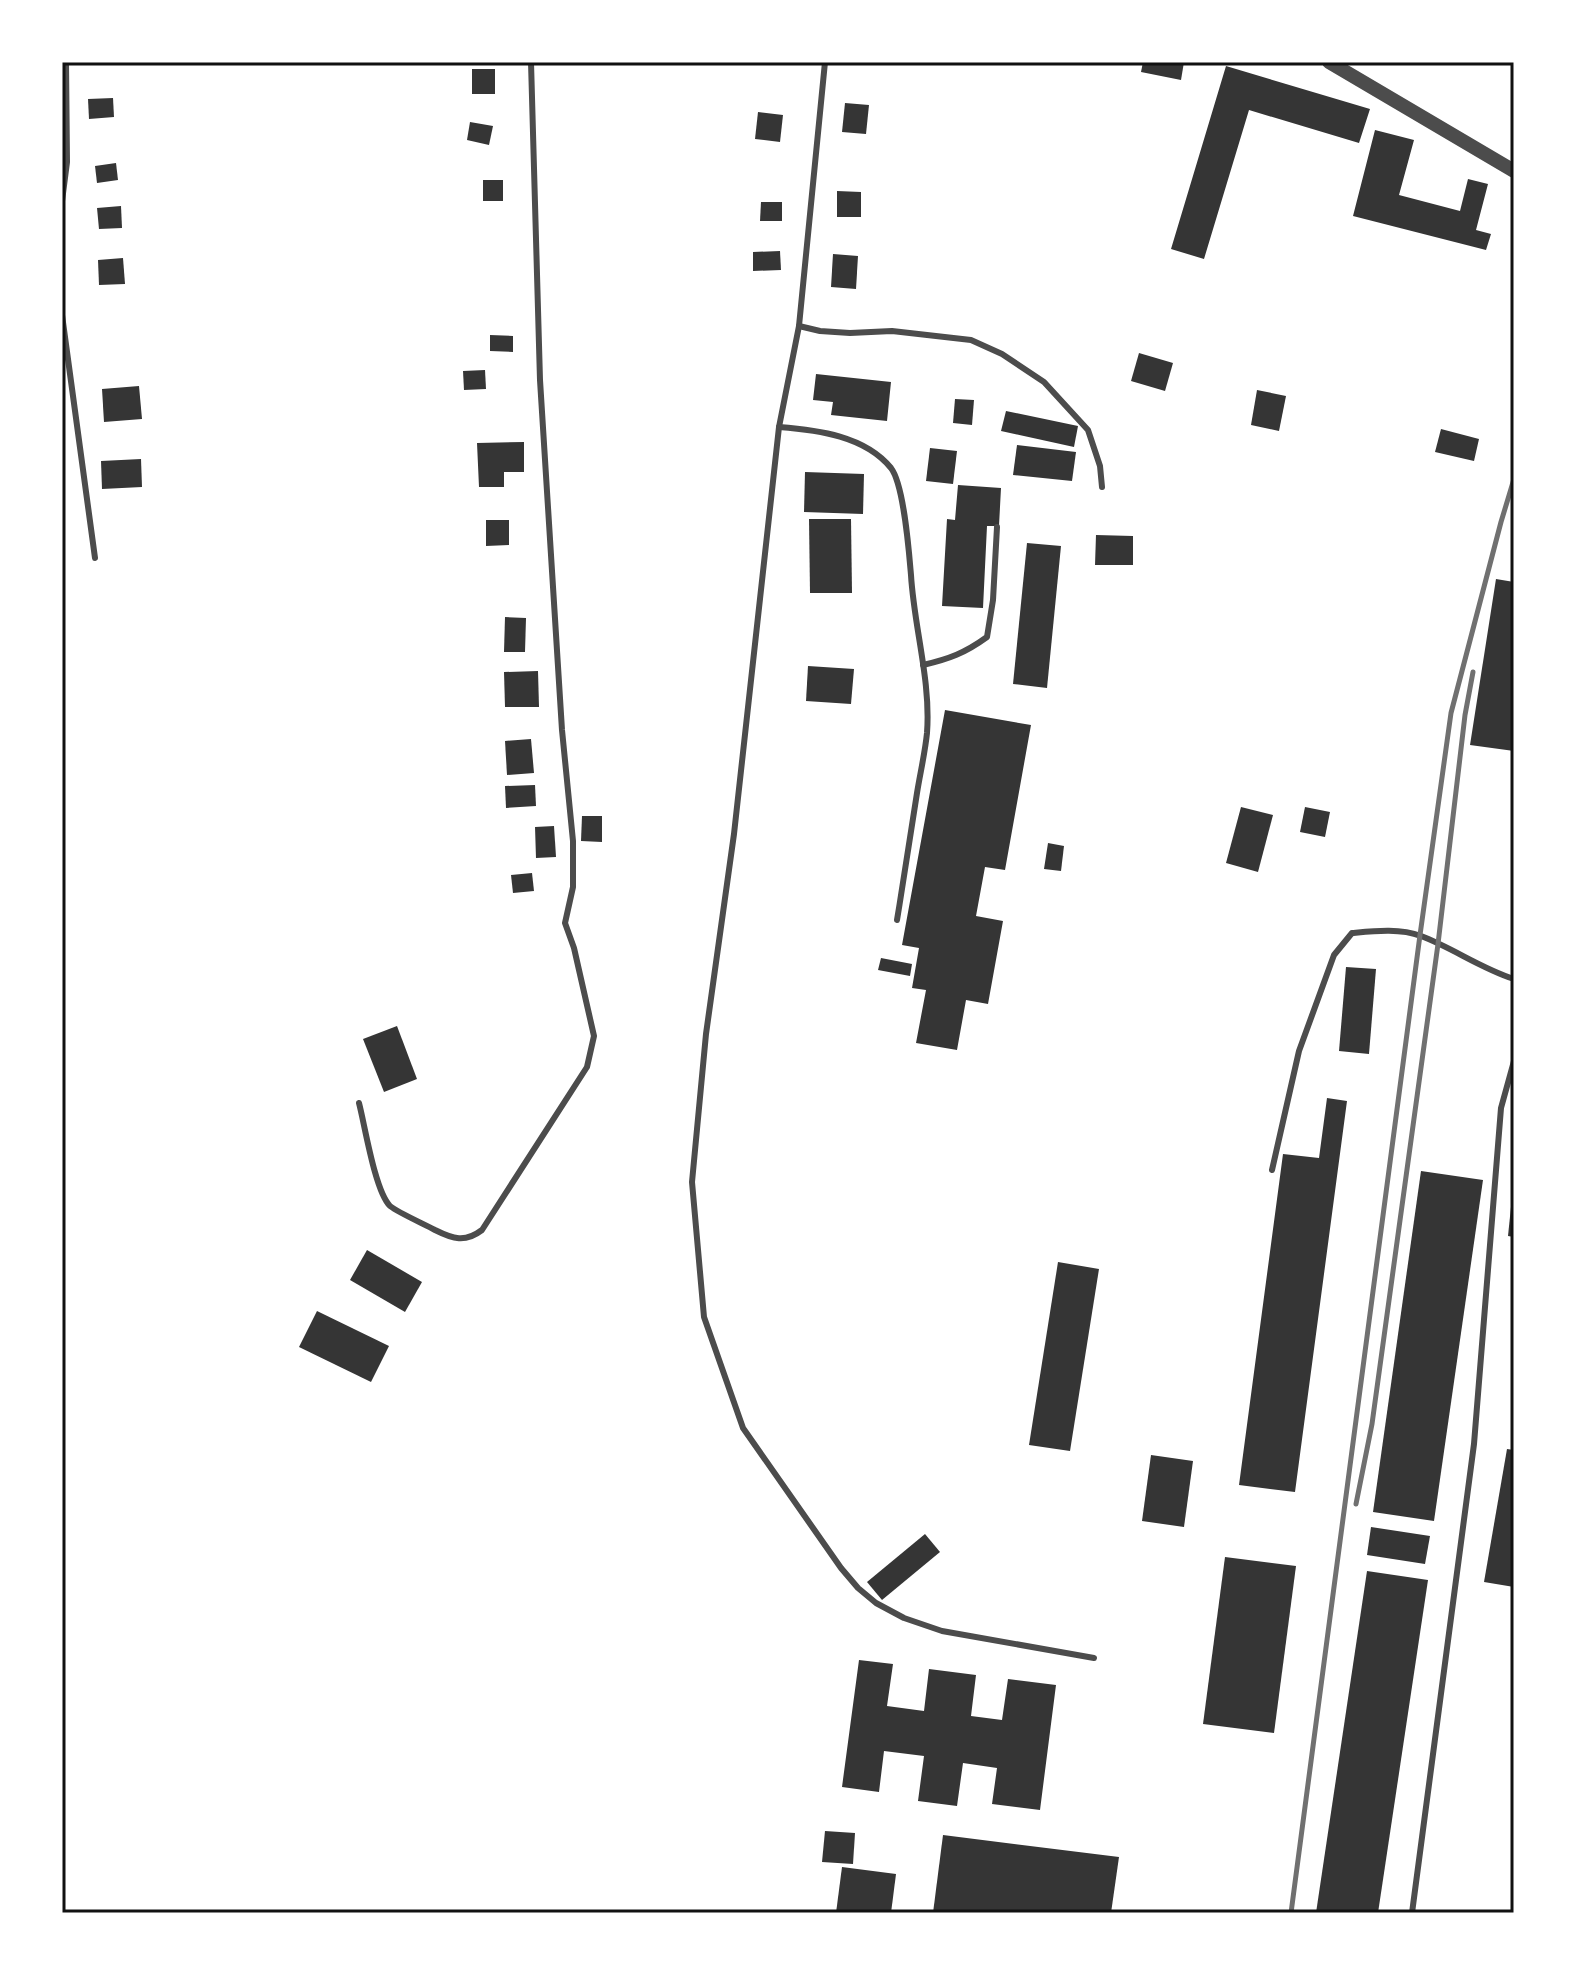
<svg xmlns="http://www.w3.org/2000/svg" width="1576" height="1975" viewBox="0 0 1576 1975" font-family="Rubik,sans-serif">
	<style>
		.building { fill: #353535 }
		.lines { fill: none; stroke-linecap: round; stroke-linejoin: round }
		.service { stroke: #4c4c4c; stroke-width: 6 }
		.tertiary { stroke: #4c4c4c; stroke-width: 14 }
		.rail { stroke: #707070; stroke-width: 5 }
		.neatline { fill: none; stroke: #111; stroke-width: 3 }
	</style>
	<rect width="100%" height="100%" fill="#fff"/>
	<g class="building">
		<polygon points="1143,62 1184,62 1181,80 1141,72"/>
		<polygon points="1226,66 1370,109 1359,143 1249,110 1204,259 1171,249"/>
		<rect x="472" y="69" width="23" height="25"/>
		<polygon points="113,98 114,117 89,119 88,99"/>
		<polygon points="845,103 869,105 866,134 842,132"/>
		<polygon points="758,112 783,115 780,142 755,139"/>
		<polygon points="470,122 493,126 489,145 467,140"/>
		<polygon points="1375,130 1414,140 1399,195 1460,211 1468,179 1488,184 1476,230 1491,234 1486,250 1353,216"/>
		<polygon points="116,163 118,180 97,183 95,166"/>
		<rect x="483" y="180" width="20" height="21"/>
		<polygon points="837,191 861,192 861,217 837,217"/>
		<polygon points="761,202 782,202 782,221 760,221"/>
		<polygon points="121,206 122,228 99,229 97,208"/>
		<polygon points="780,251 781,270 753,271 753,252"/>
		<polygon points="833,254 858,256 856,289 831,287"/>
		<polygon points="123,258 125,284 99,285 98,260"/>
		<polygon points="490,335 513,336 513,352 490,351"/>
		<polygon points="1139,353 1173,363 1165,391 1131,381"/>
		<polygon points="485,370 486,389 464,390 463,371"/>
		<polygon points="816,374 891,382 887,421 831,415 833,402 813,400"/>
		<polygon points="139,386 142,419 104,422 102,389"/>
		<polygon points="1257,390 1286,396 1279,431 1251,425"/>
		<polygon points="955,399 974,400 972,425 953,423"/>
		<polygon points="1006,411 1078,426 1074,447 1001,431"/>
		<polygon points="1441,429 1479,439 1474,461 1435,452"/>
		<polygon points="524,442 524,472 504,472 504,487 479,487 477,443"/>
		<polygon points="1017,445 1076,452 1072,481 1013,475"/>
		<polygon points="930,448 957,451 953,484 926,481"/>
		<polygon points="141,459 142,487 102,489 101,461"/>
		<polygon points="805,472 864,474 863,514 804,512"/>
		<polygon points="958,485 1001,488 999,526 987,526 983,608 942,606 947,519 955,520"/>
		<polygon points="809,519 851,519 852,593 810,593"/>
		<polygon points="486,520 509,520 509,545 486,546"/>
		<polygon points="1096,535 1133,536 1133,565 1095,565"/>
		<polygon points="1027,543 1061,546 1047,688 1013,684"/>
		<polygon points="1496,579 1514,582 1514,751 1470,745"/>
		<polygon points="505,617 526,618 525,652 504,652"/>
		<polygon points="808,666 854,669 851,704 806,701"/>
		<polygon points="538,671 539,707 505,707 504,672"/>
		<polygon points="945,710 1031,725 1005,870 985,867 976,916 1003,921 988,1004 966,1000 957,1050 916,1043 926,990 912,988 919,948 902,945"/>
		<polygon points="531,739 534,773 507,775 505,741"/>
		<polygon points="535,785 536,806 506,808 505,786"/>
		<polygon points="1241,807 1273,815 1258,872 1226,863"/>
		<polygon points="1305,807 1330,812 1325,837 1300,832"/>
		<polygon points="582,816 602,816 602,842 581,841"/>
		<polygon points="554,826 556,857 536,858 535,827"/>
		<polygon points="1048,843 1064,846 1061,871 1044,869"/>
		<polygon points="532,873 534,891 513,893 511,875"/>
		<polygon points="881,958 912,964 910,976 878,970"/>
		<polygon points="1346,967 1376,969 1369,1054 1339,1051"/>
		<polygon points="397,1026 417,1079 384,1092 363,1039"/>
		<polygon points="1327,1098 1347,1101 1295,1492 1239,1485 1283,1154 1319,1158"/>
		<polygon points="1421,1171 1483,1180 1434,1521 1373,1512"/>
		<polygon points="1512,1197 1514,1197 1514,1237 1508,1236"/>
		<polygon points="367,1250 422,1282 405,1312 350,1280"/>
		<polygon points="1058,1262 1099,1269 1070,1451 1029,1445"/>
		<polygon points="317,1311 389,1346 371,1382 299,1347"/>
		<polygon points="1507,1449 1514,1450 1514,1587 1484,1582"/>
		<polygon points="1151,1455 1193,1461 1184,1527 1142,1521"/>
		<polygon points="1371,1527 1430,1536 1425,1564 1367,1555"/>
		<polygon points="925,1534 940,1552 882,1600 867,1582"/>
		<polygon points="1225,1557 1296,1566 1274,1733 1203,1724"/>
		<polygon points="1367,1571 1428,1580 1378,1913 1316,1913"/>
		<polygon points="859,1660 893,1664 887,1706 924,1711 929,1669 976,1675 971,1716 1002,1720 1008,1679 1056,1685 1040,1810 992,1804 997,1768 963,1763 957,1806 918,1801 924,1756 884,1751 879,1792 842,1787"/>
		<polygon points="825,1831 855,1833 853,1864 822,1862"/>
		<polygon points="943,1835 1119,1857 1111,1913 933,1913"/>
		<polygon points="842,1867 896,1874 891,1913 836,1913"/>
	</g>
	<g class="lines">
		<g class="service">
			<polyline points="825,62 799,326 779,427 734,834 706,1034 692,1182 704,1317 743,1428 841,1568 858,1588 876,1603 904,1618 942,1631 1094,1658"/>
			<polyline points="62,201 67,162 66,62"/>
			<polyline points="62,315 95,558"/>
			<polyline points="799,326 820,331 850,333 892,331 971,340 1002,354 1044,382 1088,430 1100,466 1102,487"/>
			<path d="M779 427C818 430 865 436 891 468 904 485 909 552 911 575 914 627 931 681 927 733 925 753 920 774 917 793 910 836 904 878 897 920"/>
			<path d="M923 665C949 659 965 653 987 637L993 600 997 527"/>
			<path d="M359 1103C365 1126 375 1191 390 1206 399 1213 424 1224 435 1230 453 1239 465 1243 482 1230L587 1067 594 1036 574 948 565 923 573 887V841L562 730 540 380 531 62"/>
			<path d="M1272 1170 1299 1051 1334 955 1352 933C1374 931 1400 928 1421 936 1453 948 1480 968 1514 979"/>
			<polyline points="1412,1913 1474,1444 1501,1108 1514,1061"/>
		</g>
		<polyline class="tertiary" points="1329,62 1514,171"/>
		<g class="rail">
			<polyline points="1356,1504 1372,1424 1438,944 1465,715 1473,672"/>
			<polyline points="1291,1913 1420,935 1451,713 1501,522 1514,479"/>
		</g>
	</g>
	<rect width="1576" height="1975" fill="none" stroke="#ffffff" stroke-width="128"/>
	<rect x="64" y="64" width="1448" height="1847" class="neatline"/>
</svg>
